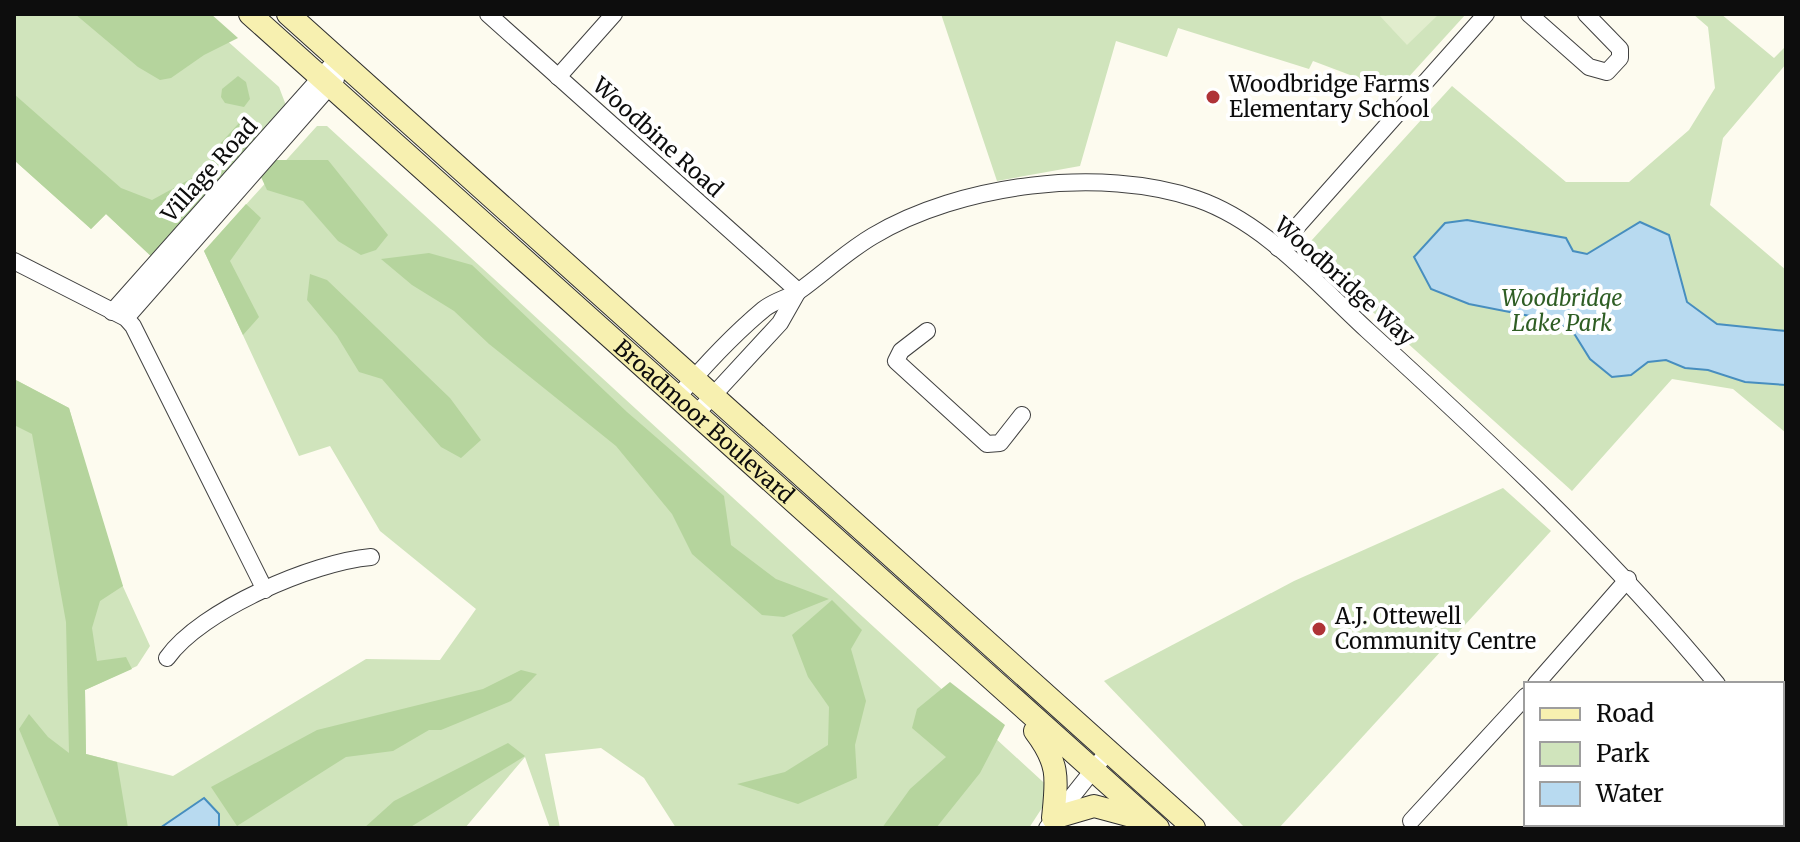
<svg xmlns="http://www.w3.org/2000/svg" width="1800" height="842" viewBox="0 0 1800 842" font-family="Merriweather,serif">
	<style>
		.green { fill: #d0e4bc }
		.forest { fill: #b5d49d }
		.pitch { fill: #e1edcd }
		.water { fill: #b8daf0; stroke: #478ebf; stroke-width: 2 }
		.lines { fill: none; stroke-linecap: round; stroke-linejoin: round }
		.street-casing { stroke: #404040; stroke-width: 18 }
		.secondary-casing { stroke: #2f2f2f; stroke-width: 24 }
		.street { stroke: #fff; stroke-width: 16 }
		.secondary { stroke: #f7f0b0; stroke-width: 22 }
		.poi-dot { fill: #af3337; stroke: #fff; stroke-width: 3 }
		.labels { text-anchor: middle; stroke-width: 8; stroke-linejoin: round; paint-order: stroke }
		.poi-label { font-size: 22px; fill: #0d0d0d; stroke: #fff; text-anchor: start }
		.street-label { font-size: 22px; fill: #0d0d0d; stroke: #fff }
		.park-label { font-size: 22px; font-style: italic; fill: #2f5e24; stroke: #fff }
	</style>
	<rect width="100%" height="100%" fill="#fdfbef"/>
	<g class="green">
		<polygon points="14,14 197,14 279,87 287,108 154,259 106,214 91,229 14,160"/>
		<polygon points="941,14 1466,14 1395,92 1313,61 1309,69 1178,28 1167,57 1116,41 1080,166 997,181"/>
		<polygon points="1693,14 1721,14 1774,58 1786,46 1786,64 1723,138 1710,205 1786,270 1786,433 1733,389 1672,379 1572,491 1315,260 1311,241 1452,86 1566,182 1629,182 1689,130 1715,88 1708,27"/>
		<polygon points="317,126 327,126 1053,791 1029,828 676,828 644,778 601,748 545,754 560,828 550,828 525,757 465,828 14,828 14,379 69,408 115,569 150,646 137,666 85,690 86,754 173,776 366,659 440,660 476,609 380,531 330,446 299,456 204,251"/>
		<polygon points="1503,488 1551,531 1279,828 1245,828 1104,681 1294,581"/>
	</g>
	<g class="forest">
		<polygon points="75,14 211,14 238,38 204,55 171,78 160,80 138,67"/>
		<polygon points="238,76 246,82 250,99 244,107 225,103 221,97 222,89"/>
		<polygon points="14,94 121,188 152,200 203,172 219,145 239,123 260,139 154,259 106,214 91,229 14,160"/>
		<polygon points="276,160 328,160 388,235 376,250 361,255 338,241 303,201 267,190 261,177"/>
		<polygon points="246,204 261,218 230,261 259,317 243,335 204,251"/>
		<polygon points="429,253 472,265 627,412 724,496 731,545 776,579 829,599 784,617 762,615 692,554 672,514 616,446 489,344 454,311 412,285 381,259"/>
		<polygon points="310,274 327,280 450,398 481,440 461,458 441,447 382,379 359,372 337,336 307,300"/>
		<polygon points="14,379 69,408 123,586 100,601 92,628 97,661 126,657 132,669 85,690 86,754 117,762 128,828 60,828 19,729 29,714 48,737 69,753 66,622 32,434 14,425"/>
		<polygon points="832,600 862,630 851,649 866,701 855,745 857,778 798,804 737,784 785,772 828,745 829,707 808,677 792,635"/>
		<polygon points="521,670 537,674 511,701 441,730 429,730 393,751 346,757 237,826 211,787 317,730 483,689"/>
		<polygon points="950,682 1005,725 980,773 936,828 882,828 910,789 946,757 912,728 917,709"/>
		<polygon points="508,743 525,756 409,828 364,828 394,801"/>
	</g>
	<polygon class="pitch" points="1378,14 1439,14 1407,45"/>
	<g class="water">
		<polygon points="1467,220 1566,238 1573,251 1587,254 1640,222 1669,235 1687,302 1717,324 1786,331 1786,385 1745,382 1708,370 1685,368 1666,360 1648,362 1631,375 1612,377 1590,359 1575,335 1555,321 1469,304 1431,289 1414,257 1445,223"/>
		<polygon points="204,798 219,814 219,828 160,828"/>
	</g>
	<g class="lines">
		<defs>
			<g id="street">
				<polyline points="488,14 798,291"/>
				<polyline points="1529,14 1589,67 1607,72 1620,58 1620,49 1586,14"/>
				<polyline points="558,77 614,14"/>
				<polyline points="1278,248 1486,14"/>
				<polyline points="14,261 126,318 133,326 265,590"/>
				<polyline points="112,312 338,58"/>
				<polyline points="126,318 336,79"/>
				<polyline points="927,331 901,351 896,361 987,444 1000,443 1022,415"/>
				<path d="M677 398C703 367 733 335 764 309 774 301 788 298 799 291 824 273 846 252 873 236 960 184 1100 166 1197 199 1264 222 1316 283 1367 330 1493 445 1608 552 1717 684"/>
				<polyline points="695,415 780,323 797,293"/>
				<path d="M167 658C201 610 313 562 371 557"/>
				<polyline points="1536,684 1628,579"/>
				<polyline points="1782,745 1786,749"/>
				<polyline points="1411,821 1526,696"/>
				<polyline points="1047,828 1109,750"/>
				<polyline points="1648,828 1650,824"/>
			</g>
			<g id="secondary">
				<path id="s1" d="M250 14 1158 828"/>
				<polyline points="288,14 1194,828"/>
				<path d="M1035 731C1060 764 1057 779 1053 818L1094 806 1146 820"/>
			</g>
		</defs>
		<use href="#street" class="street-casing"/>
		<use href="#secondary" class="secondary-casing"/>
		<use href="#street" class="street"/>
		<use href="#secondary" class="secondary"/>
	</g>
	<g class="poi-dot">
		<circle cx="1213" cy="97" r="8"/>
		<circle cx="1319" cy="629" r="8"/>
	</g>
	<g class="labels">
		<g class="poi-label">
			<text x="1229" y="92">Woodbridge Farms<tspan x="1229" dy="25">Elementary School</tspan></text>
			<text x="1335" y="624">A.J. Ottewell<tspan x="1335" dy="25">Community Centre</tspan></text>
		</g>
		<g class="street-label">
			<text transform="translate(658 137) rotate(42)" y="8">Woodbine Road</text>
			<text transform="translate(209 170) rotate(-48)" y="8">Village Road</text>
			<text transform="translate(1345 281) rotate(42)" y="8">Woodbridge Way</text>
			<text dy="8" stroke="none"><textPath href="#s1" startOffset="610">Broadmoor Boulevard</textPath></text>
		</g>
		<g class="park-label">
			<text x="1562" y="306">Woodbridge<tspan x="1562" dy="25">Lake Park</tspan></text>
		</g>
	</g>
	<rect width="1800" height="842" fill="none" stroke="#0d0d0d" stroke-width="32"/>
	<rect x="1524" y="682" width="260" height="144" fill="#ffffff" stroke="#9e9e9e" stroke-width="2"/>
	<rect x="1540" y="708" width="40" height="12" fill="#f7f0b0" stroke="#9e9e9e" stroke-width="2"/>
	<text x="1596" y="722" font-size="24" fill="#0d0d0d">Road</text>
	<rect x="1540" y="742" width="40" height="24" fill="#d0e4bc" stroke="#9e9e9e" stroke-width="2"/>
	<text x="1596" y="762" font-size="24" fill="#0d0d0d">Park</text>
	<rect x="1540" y="782" width="40" height="24" fill="#b8daf0" stroke="#9e9e9e" stroke-width="2"/>
	<text x="1596" y="802" font-size="24" fill="#0d0d0d">Water</text>
</svg>
